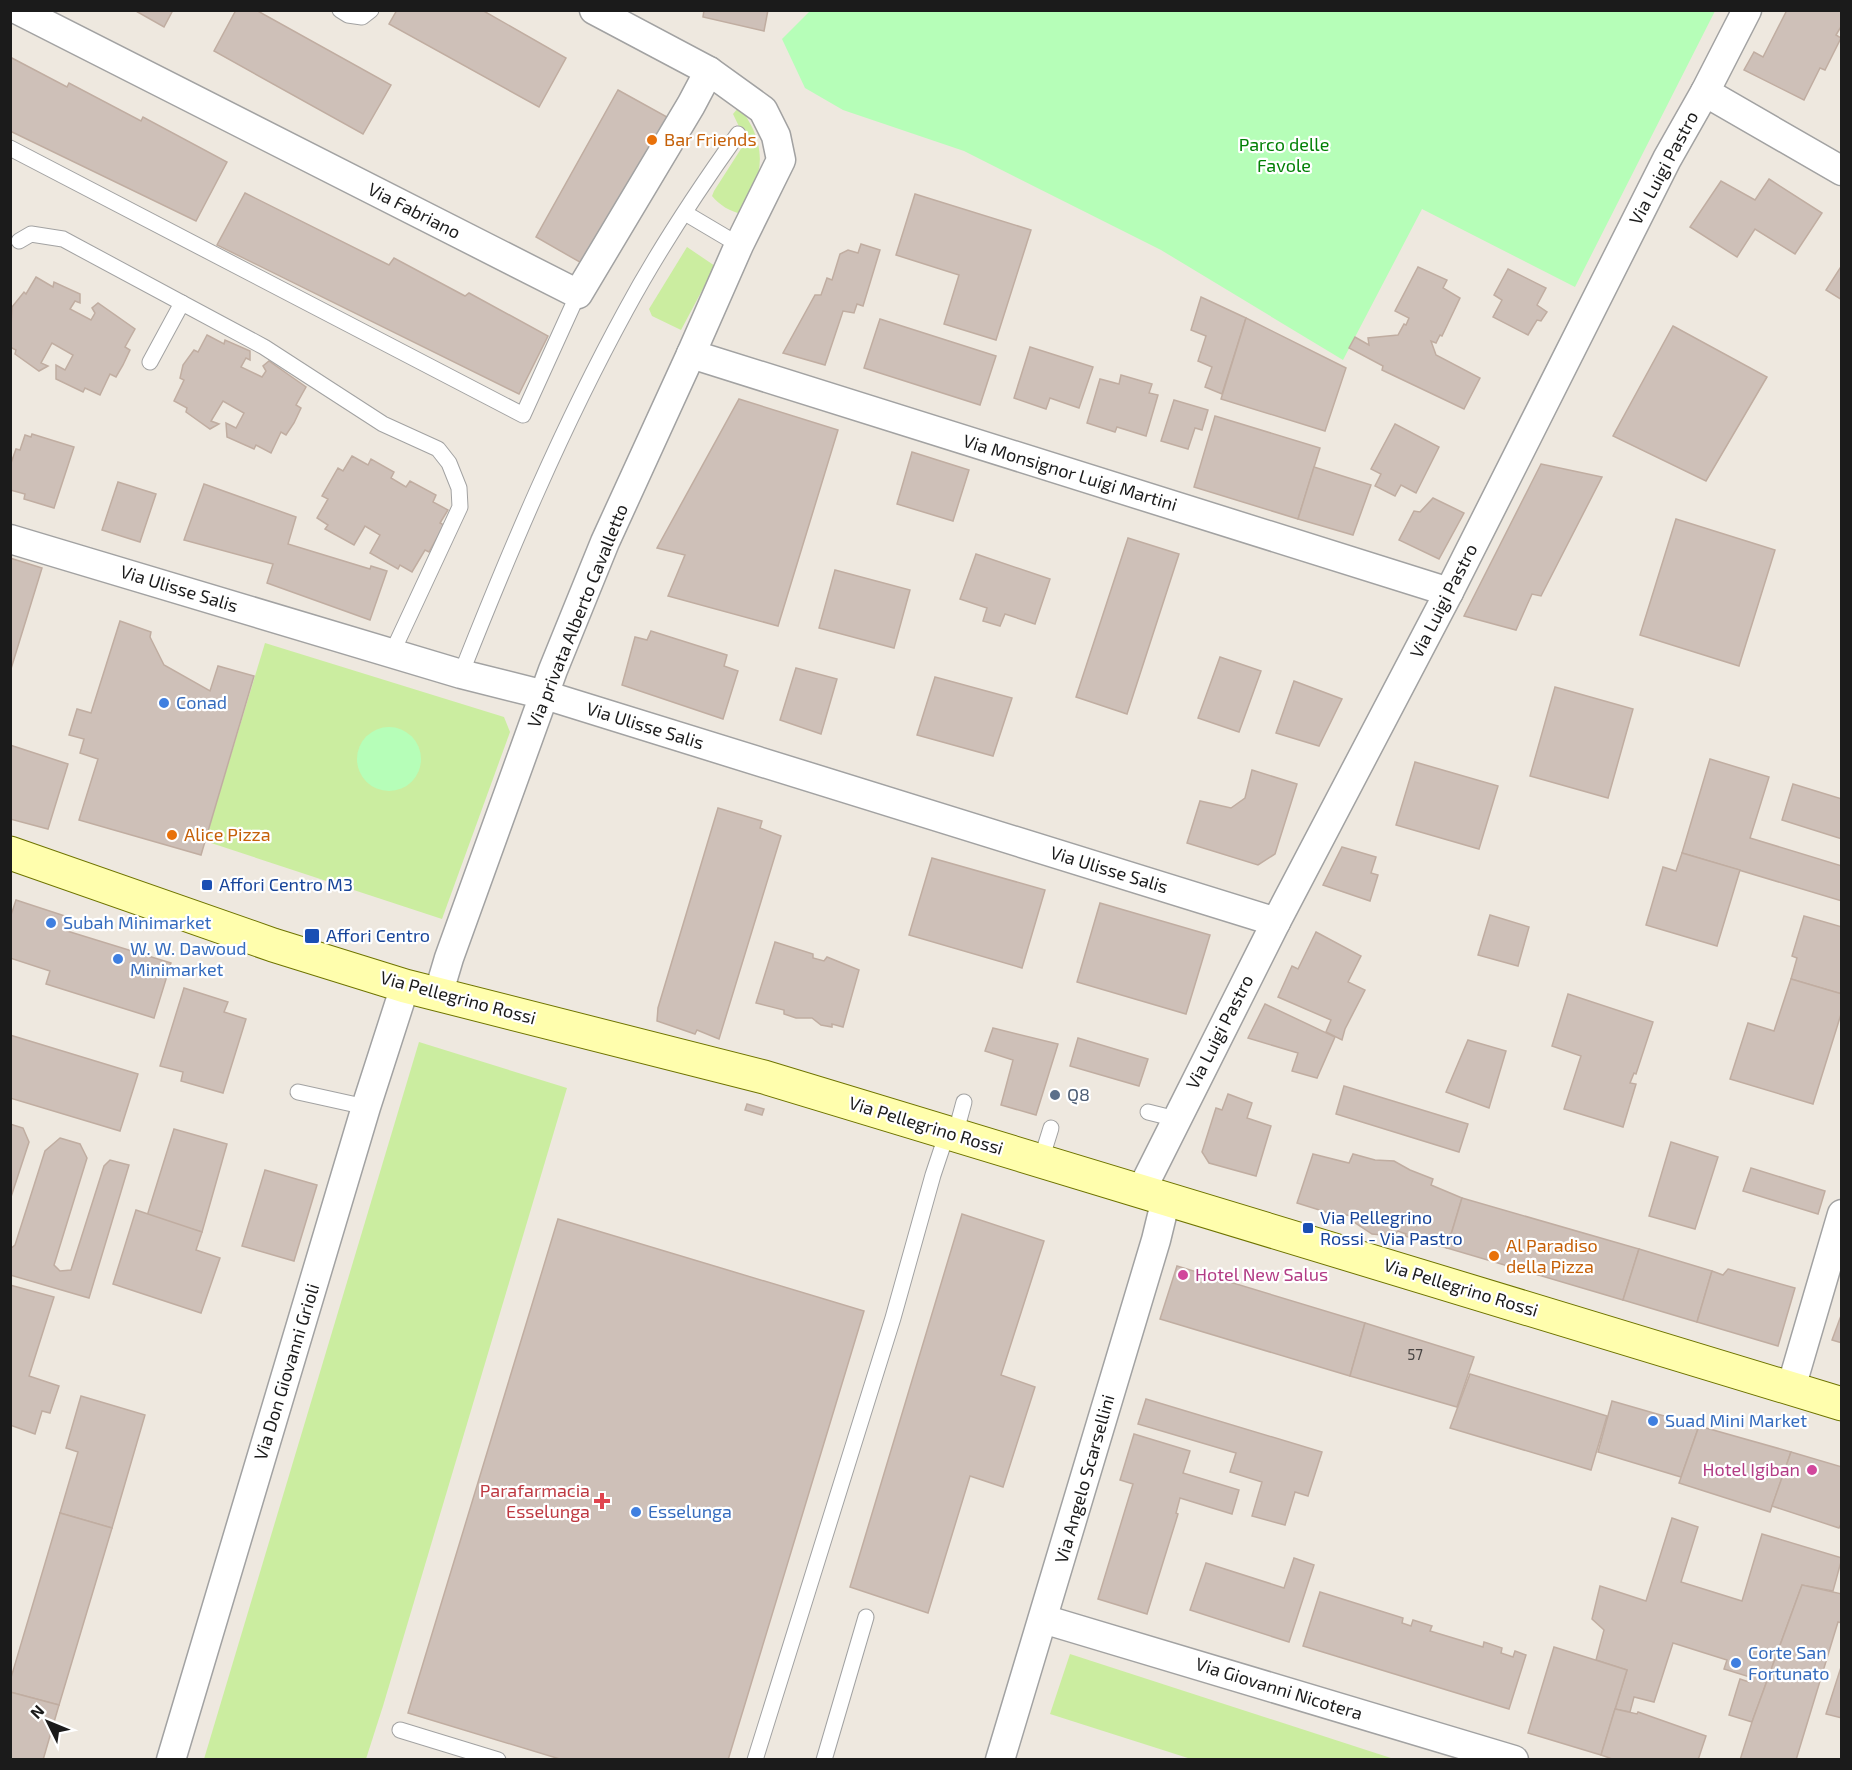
<svg xmlns="http://www.w3.org/2000/svg" width="1852" height="1770" viewBox="0 0 1852 1770" font-family="'Exo 2',sans-serif">
	<style>
		.grass { fill: #cbeda0 }
		.park { fill: #b6feb8 }
		.building { fill: #cec0b8; stroke: #c0ada1; stroke-width: 1.5 }
		.lines { fill: none; stroke-linecap: round; stroke-linejoin: round }
		.service-casing { stroke: #a2a2a2; stroke-width: 17 }
		.minor-casing { stroke: #a2a2a2; stroke-width: 31 }
		.secondary-casing { stroke: #6f7400; stroke-width: 35 }
		.service { stroke: #fff; stroke-width: 15 }
		.minor { stroke: #fff; stroke-width: 28 }
		.secondary { stroke: #fffead; stroke-width: 33 }
		.food-dot { fill: #e8710a; stroke: #fff; stroke-width: 2 }
		.shop-dot { fill: #3f7fe0; stroke: #fff; stroke-width: 2 }
		.transit-dot { fill: #1a4fb4; stroke: #fff; stroke-width: 2 }
		.service-dot { fill: #5c6f8a; stroke: #fff; stroke-width: 2 }
		.hotel-dot { fill: #d1479c; stroke: #fff; stroke-width: 2 }
		.health-dot { fill: #e0444e; stroke: #fff; stroke-width: 2 }
		.labels { text-anchor: middle; stroke-width: 4.5; stroke-linejoin: round; paint-order: stroke }
		.number-label { font-size: 15px; fill: #484442 }
		.food-label { font-size: 18px; fill: #c56008; stroke: #fff; text-anchor: start }
		.park-label { font-size: 18px; fill: #028005; stroke: #fff }
		.street-label { font-size: 18px; fill: #1b1b1b; stroke: #fff }
		.shop-label { font-size: 18px; fill: #366cbe; stroke: #fff; text-anchor: start }
		.transit-label { font-size: 18px; fill: #164399; stroke: #fff; text-anchor: start }
		.service-label { font-size: 18px; fill: #4e5e75; stroke: #fff; text-anchor: start }
		.hotel-label { font-size: 18px; fill: #b23c85; stroke: #fff; text-anchor: start }
		.health-label { font-size: 18px; fill: #be3a42; stroke: #fff; text-anchor: end }
	</style>
	<rect width="100%" height="100%" fill="#eee8df"/>
	<g class="grass">
		<path d="M738 108C745 112 748 120 752 127 768 161 757 183 742 214 731 212 719 205 712 196L714 191 746 141 733 114Z"/>
		<polygon points="687,247 715,266 681,330 652,316 649,309"/>
		<polygon points="265,643 504,717 510,732 442,919 205,841"/>
		<polygon points="419,1042 567,1088 383,1706 366,1759 204,1759"/>
		<polygon points="1070,1654 1394,1759 1191,1759 1050,1714"/>
	</g>
	<g class="park">
		<polygon points="811,10 1715,10 1715,11 1575,287 1422,209 1343,360 1161,250 964,151 843,110 805,88 782,39"/>
		<circle cx="389" cy="759" r="32"/>
	</g>
	<g class="building">
		<polygon points="134,10 173,10 164,27"/>
		<polygon points="236,10 256,10 391,85 363,134 214,51"/>
		<polygon points="397,10 482,10 566,58 539,107 389,24"/>
		<polygon points="704,10 768,10 764,31 703,17"/>
		<polygon points="1787,10 1842,10 1842,25 1836,35 1841,38 1825,70 1820,68 1804,100 1744,70 1754,52 1763,57"/>
		<polygon points="10,57 67,87 69,83 141,121 143,117 227,162 196,221 10,131"/>
		<polygon points="618,90 667,117 585,265 536,237"/>
		<polygon points="1769,179 1822,213 1795,254 1755,229 1737,257 1690,227 1721,181 1755,200"/>
		<polygon points="245,193 389,265 394,258 465,296 469,293 548,336 519,394 217,245"/>
		<polygon points="915,194 1031,230 996,340 944,324 959,275 896,255"/>
		<polygon points="861,244 880,250 863,306 857,304 854,313 843,311 825,365 783,353 815,295 821,295 827,278 832,280 840,254 848,250 858,253"/>
		<polygon points="1842,265 1842,300 1826,290"/>
		<polygon points="1418,267 1447,280 1443,288 1460,298 1442,336 1440,335 1436,343 1431,341 1436,355 1480,378 1464,409 1382,370 1383,366 1349,348 1355,337 1369,345 1368,338 1398,335 1404,324 1406,325 1409,318 1395,311"/>
		<polygon points="1508,269 1546,288 1537,305 1547,312 1541,321 1537,320 1528,335 1493,317 1502,300 1494,295"/>
		<polygon points="36,277 53,287 54,282 80,294 80,303 75,301 70,309 91,320 95,313 92,308 98,303 135,329 125,347 130,350 123,365 116,377 110,374 100,395 85,388 83,392 56,379 56,365 65,370 73,355 52,343 41,363 48,366 39,371 15,354 16,350 10,347 12,307 24,292 26,294"/>
		<polygon points="1201,297 1246,318 1222,394 1205,387 1212,367 1198,361 1206,336 1191,330"/>
		<polygon points="1246,318 1346,368 1325,431 1221,399"/>
		<polygon points="880,319 996,356 980,405 864,368"/>
		<polygon points="1673,326 1767,377 1706,481 1613,436"/>
		<polygon points="207,335 224,344 225,340 250,351 250,360 246,358 241,367 262,377 266,371 263,366 269,361 306,387 296,405 301,408 294,423 286,435 281,432 271,453 256,445 254,449 227,437 226,423 236,428 244,413 223,401 211,421 219,424 210,429 186,412 187,408 174,401 184,380 180,378 183,365 194,350 198,352"/>
		<polygon points="1030,347 1093,367 1079,408 1050,398 1046,409 1014,398"/>
		<polygon points="1121,375 1152,384 1149,393 1158,395 1146,436 1117,427 1115,432 1087,423 1100,379 1119,384"/>
		<polygon points="739,399 838,430 778,626 668,596 685,555 657,548"/>
		<polygon points="1174,400 1208,410 1202,430 1195,428 1188,449 1161,441"/>
		<polygon points="1215,416 1320,448 1298,519 1194,487"/>
		<polygon points="1395,424 1439,447 1416,493 1401,485 1395,496 1375,486 1381,474 1371,469"/>
		<polygon points="32,434 74,447 54,508 24,499 25,494 10,490 10,466 16,449 20,450 25,435 31,437"/>
		<polygon points="912,452 969,470 953,521 897,504"/>
		<polygon points="352,456 368,465 371,459 394,472 391,478 406,487 410,481 436,495 433,502 448,510 440,523 444,525 429,552 425,550 412,572 400,565 398,569 370,553 380,535 365,526 354,545 325,529 328,525 317,518 328,499 322,496 338,468 343,471"/>
		<polygon points="1541,464 1602,477 1541,596 1532,594 1516,630 1464,616"/>
		<polygon points="1314,467 1371,485 1353,535 1298,519"/>
		<polygon points="118,482 156,494 140,542 102,530"/>
		<polygon points="204,484 296,517 288,544 370,569 371,566 387,571 370,620 267,583 273,564 184,540"/>
		<polygon points="1433,498 1464,513 1439,559 1399,540 1414,511 1420,512"/>
		<polygon points="1676,519 1775,550 1739,666 1640,635"/>
		<polygon points="1128,538 1179,554 1127,714 1076,697"/>
		<polygon points="976,554 1050,579 1035,624 1005,614 1000,626 983,621 987,608 960,599"/>
		<polygon points="10,558 42,568 10,672"/>
		<polygon points="835,570 910,590 894,648 819,628"/>
		<polygon points="120,621 151,632 150,637 164,665 210,691 218,666 254,676 201,855 79,820 98,759 80,753 84,739 69,735 77,709 91,713"/>
		<polygon points="651,631 727,655 724,666 738,671 723,719 622,685 635,637 647,640"/>
		<polygon points="1220,657 1261,671 1239,732 1198,718"/>
		<polygon points="796,668 837,679 821,734 780,720"/>
		<polygon points="935,677 1012,698 993,756 917,735"/>
		<polygon points="1294,681 1342,699 1319,746 1276,733"/>
		<polygon points="1555,687 1633,709 1608,798 1530,776"/>
		<polygon points="10,745 68,764 48,829 10,819"/>
		<polygon points="1710,759 1769,777 1750,838 1842,866 1842,901 1682,853"/>
		<polygon points="1415,762 1498,786 1479,849 1396,825"/>
		<polygon points="1252,770 1297,784 1275,854 1258,865 1187,843 1200,801 1231,808 1245,798"/>
		<polygon points="1793,784 1842,799 1842,839 1782,820"/>
		<polygon points="718,808 762,821 760,828 781,836 719,1039 697,1030 695,1034 657,1021 658,1008"/>
		<polygon points="1342,847 1376,857 1371,873 1378,875 1370,901 1323,885"/>
		<polygon points="1682,853 1740,870 1717,946 1646,925 1663,867 1676,871"/>
		<polygon points="932,858 1045,890 1022,968 909,935"/>
		<polygon points="16,900 71,918 67,931 171,963 154,1018 46,984 50,971 10,958 10,918"/>
		<polygon points="1100,903 1210,935 1186,1014 1077,982"/>
		<polygon points="1490,915 1529,927 1518,966 1478,955"/>
		<polygon points="1804,916 1842,927 1842,994 1791,979 1797,958 1792,956"/>
		<polygon points="1316,932 1361,956 1348,982 1365,990 1345,1029 1342,1040 1326,1032 1331,1020 1278,997 1292,966 1298,969"/>
		<polygon points="775,942 813,954 813,958 824,961 827,957 859,970 843,1027 832,1024 832,1027 821,1025 812,1018 796,1018 784,1014 784,1010 756,1003"/>
		<polygon points="1791,979 1842,994 1842,1011 1813,1104 1730,1079 1748,1023 1774,1031"/>
		<polygon points="184,988 228,1002 224,1012 246,1019 223,1093 181,1081 183,1072 160,1066"/>
		<polygon points="1568,994 1653,1022 1636,1074 1634,1073 1630,1083 1636,1084 1623,1127 1564,1109 1581,1056 1552,1046"/>
		<polygon points="1265,1004 1335,1037 1317,1078 1292,1071 1298,1053 1248,1038"/>
		<polygon points="993,1028 1058,1044 1036,1115 1001,1105 1013,1060 985,1051"/>
		<polygon points="10,1035 138,1074 120,1131 10,1098"/>
		<polygon points="1078,1038 1148,1059 1139,1086 1070,1066"/>
		<polygon points="1468,1040 1506,1051 1489,1108 1446,1092"/>
		<polygon points="1344,1086 1468,1124 1459,1152 1336,1114"/>
		<polygon points="1228,1094 1252,1103 1247,1118 1271,1126 1256,1176 1209,1163 1202,1152 1216,1108 1222,1110"/>
		<polygon points="747,1104 764,1109 762,1115 745,1110"/>
		<polygon points="10,1124 23,1128 29,1142 10,1200"/>
		<polygon points="174,1129 227,1144 202,1232 147,1216"/>
		<polygon points="60,1138 80,1144 87,1158 54,1265 60,1271 71,1270 104,1166 110,1160 129,1165 89,1298 10,1275 10,1249 15,1245 45,1151"/>
		<polygon points="1671,1142 1718,1157 1695,1229 1649,1216"/>
		<polygon points="1313,1154 1349,1163 1353,1154 1375,1160 1394,1161 1410,1170 1433,1179 1431,1185 1462,1198 1447,1248 1405,1236 1406,1234 1398,1231 1393,1236 1372,1234 1354,1222 1354,1217 1343,1214 1342,1217 1297,1203"/>
		<polygon points="1751,1168 1825,1191 1818,1214 1743,1191"/>
		<polygon points="265,1170 317,1185 294,1261 242,1246"/>
		<polygon points="1462,1198 1639,1249 1623,1300 1447,1248"/>
		<polygon points="136,1210 202,1232 196,1250 220,1258 201,1313 113,1284"/>
		<polygon points="962,1214 1044,1241 1001,1375 1035,1387 1003,1487 970,1476 928,1613 850,1587"/>
		<polygon points="558,1219 864,1311 728,1760 563,1760 408,1713"/>
		<polygon points="1639,1249 1712,1271 1697,1322 1623,1300"/>
		<polygon points="1177,1266 1365,1323 1350,1376 1160,1319"/>
		<polygon points="1728,1269 1795,1288 1778,1346 1697,1322 1712,1271 1723,1275"/>
		<polygon points="10,1285 54,1297 29,1376 59,1386 50,1413 42,1411 35,1434 10,1425"/>
		<polygon points="1842,1313 1842,1343 1832,1340"/>
		<polygon points="1365,1323 1474,1357 1457,1407 1350,1376"/>
		<polygon points="1470,1374 1607,1416 1591,1470 1450,1428"/>
		<polygon points="81,1396 145,1415 112,1528 60,1513 78,1452 66,1448"/>
		<polygon points="1146,1399 1322,1452 1308,1496 1295,1492 1285,1525 1252,1516 1262,1482 1230,1472 1236,1453 1138,1424"/>
		<polygon points="1612,1401 1699,1426 1681,1477 1598,1452"/>
		<polygon points="1699,1426 1791,1452 1770,1512 1679,1483"/>
		<polygon points="1134,1434 1190,1451 1183,1473 1239,1490 1232,1514 1180,1498 1176,1513 1178,1514 1147,1614 1098,1599 1133,1484 1120,1480"/>
		<polygon points="1791,1452 1842,1467 1842,1522 1839,1528 1772,1506"/>
		<polygon points="60,1513 112,1528 59,1705 10,1692 10,1681"/>
		<polygon points="1672,1518 1698,1527 1681,1582 1742,1601 1762,1534 1842,1558 1833,1591 1802,1585 1752,1722 1729,1715 1740,1679 1749,1682 1750,1677 1724,1669 1727,1660 1673,1643 1654,1702 1634,1697 1630,1712 1615,1709 1627,1670 1596,1660 1604,1630 1592,1619 1600,1586 1646,1601"/>
		<polygon points="1294,1558 1314,1565 1289,1642 1190,1610 1206,1563 1284,1588"/>
		<polygon points="1802,1585 1842,1594 1842,1623 1838,1622 1796,1760 1740,1760 1752,1722"/>
		<polygon points="1320,1592 1403,1618 1402,1623 1411,1626 1413,1620 1432,1626 1430,1631 1483,1647 1484,1642 1502,1648 1501,1653 1513,1657 1515,1651 1526,1655 1509,1709 1303,1646"/>
		<polygon points="1554,1647 1627,1670 1601,1755 1528,1733"/>
		<polygon points="1842,1664 1842,1718 1826,1714"/>
		<polygon points="10,1692 59,1705 43,1760 10,1760"/>
		<polygon points="1615,1709 1637,1714 1638,1712 1706,1736 1698,1760 1615,1760 1601,1755"/>
	</g>
	<g class="lines">
		<defs>
			<g id="service">
				<polyline points="340,10 348,15 362,17 371,10"/>
				<polyline points="10,148 523,415 578,294"/>
				<polyline points="685,213 739,245"/>
				<polyline points="19,241 31,234 63,239 182,303"/>
				<polyline points="150,362 182,303 264,347 383,424 438,449 449,463 459,488 460,507 392,653"/>
				<path d="M461 674C510 550 562 427 626 310 659 249 698 190 738 134"/>
				<polyline points="298,1092 366,1107"/>
				<polyline points="1148,1112 1176,1119"/>
				<polyline points="955,1135 964,1102"/>
				<polyline points="1041,1160 1051,1128"/>
				<polyline points="400,1730 498,1760"/>
				<polyline points="755,1760 893,1318 933,1175 947,1133"/>
				<polyline points="824,1760 866,1617"/>
			</g>
			<g id="minor">
				<polyline points="18,10 578,294 691,105 709,71"/>
				<polyline points="1705,92 1842,171"/>
				<polyline points="691,354 1449,592"/>
				<polyline points="10,539 461,674 545,695 1276,922"/>
				<polyline points="438,995 449,958 553,670 605,542 691,354 739,245 781,160 776,136 763,110 709,71 594,10"/>
				<polyline points="1141,1191 1276,922 1449,592 1667,159 1705,92 1747,10"/>
				<polyline points="1791,1388 1842,1214"/>
				<polyline points="1043,1619 1514,1760"/>
				<polyline points="171,1760 366,1107 405,986"/>
				<polyline points="1000,1760 1156,1240 1166,1199"/>
			</g>
			<polyline id="secondary" points="10,853 273,945 405,986 764,1077 1842,1404"/>
		</defs>
		<use href="#service" class="service-casing"/>
		<use href="#minor" class="minor-casing"/>
		<use href="#secondary" class="secondary-casing"/>
		<use href="#service" class="service"/>
		<use href="#minor" class="minor"/>
		<use href="#secondary" class="secondary"/>
	</g>
	<g class="food-dot">
		<circle cx="652" cy="140" r="6"/>
		<circle cx="172" cy="835" r="6"/>
		<circle cx="1494" cy="1256" r="6"/>
	</g>
	<g class="shop-dot">
		<circle cx="164" cy="703" r="6"/>
		<circle cx="51" cy="923" r="6"/>
		<circle cx="118" cy="959" r="6"/>
		<circle cx="1653" cy="1421" r="6"/>
		<circle cx="636" cy="1512" r="6"/>
		<circle cx="1736" cy="1663" r="6"/>
	</g>
	<g class="transit-dot">
		<rect x="201" y="879" width="12" height="12" rx="3"/>
		<rect x="304" y="928" width="16" height="16" rx="3"/>
		<rect x="1302" y="1222" width="12" height="12" rx="3"/>
	</g>
	<circle class="service-dot" cx="1055" cy="1095" r="6"/>
	<g class="hotel-dot">
		<circle cx="1183" cy="1275" r="6"/>
		<circle cx="1812" cy="1470" r="6"/>
	</g>
	<path class="health-dot" d="M599 1492h6v6h6v6h-6v6h-6v-6h-6v-6h6z"/>
	<g class="labels">
		<g class="number-label">
			<text x="1415" y="1360">57</text>
		</g>
		<g class="food-label">
			<text x="664" y="146">Bar Friends</text>
			<text x="184" y="841">Alice Pizza</text>
			<text x="1506" y="1252">Al Paradiso<tspan x="1506" dy="21">della Pizza</tspan></text>
		</g>
		<g class="park-label">
			<text x="1284" y="151">Parco delle<tspan x="1284" dy="21">Favole</tspan></text>
		</g>
		<g class="street-label">
			<text transform="translate(1664 168) rotate(-62)" y="6">Via Luigi Pastro</text>
			<text transform="translate(414 211) rotate(27)" y="6">Via Fabriano</text>
			<text transform="translate(1070 473) rotate(17)" y="6">Via Monsignor Luigi Martini</text>
			<text transform="translate(179 589) rotate(17)" y="6">Via Ulisse Salis</text>
			<text transform="translate(1444 601) rotate(-63)" y="6">Via Luigi Pastro</text>
			<text transform="translate(578 616) rotate(-68)" y="6">Via privata Alberto Cavalletto</text>
			<text transform="translate(645 726) rotate(17)" y="6">Via Ulisse Salis</text>
			<text transform="translate(1109 870) rotate(17)" y="6">Via Ulisse Salis</text>
			<text transform="translate(458 998) rotate(15)" y="6">Via Pellegrino Rossi</text>
			<text transform="translate(1220 1032) rotate(-63)" y="6">Via Luigi Pastro</text>
			<text transform="translate(926 1126) rotate(17)" y="6">Via Pellegrino Rossi</text>
			<text transform="translate(1461 1288) rotate(17)" y="6">Via Pellegrino Rossi</text>
			<text transform="translate(287 1372) rotate(-73)" y="6">Via Don Giovanni Grioli</text>
			<text transform="translate(1085 1479) rotate(-74)" y="6">Via Angelo Scarsellini</text>
			<text transform="translate(1279 1689) rotate(17)" y="6">Via Giovanni Nicotera</text>
		</g>
		<g class="shop-label">
			<text x="176" y="709">Conad</text>
			<text x="63" y="929">Subah Minimarket</text>
			<text x="130" y="955">W. W. Dawoud<tspan x="130" dy="21">Minimarket</tspan></text>
			<text x="1665" y="1427">Suad Mini Market</text>
			<text x="648" y="1518">Esselunga</text>
			<text x="1748" y="1659">Corte San<tspan x="1748" dy="21">Fortunato</tspan></text>
		</g>
		<g class="transit-label">
			<text x="219" y="891">Affori Centro M3</text>
			<text x="326" y="942">Affori Centro</text>
			<text x="1320" y="1224">Via Pellegrino<tspan x="1320" dy="21">Rossi - Via Pastro</tspan></text>
		</g>
		<g class="service-label">
			<text x="1067" y="1101">Q8</text>
		</g>
		<g class="hotel-label">
			<text x="1195" y="1281">Hotel New Salus</text>
			<text x="1800" y="1476" text-anchor="end">Hotel Igiban</text>
		</g>
		<g class="health-label">
			<text x="590" y="1497">Parafarmacia<tspan x="590" dy="21">Esselunga</tspan></text>
		</g>
	</g>
	<rect width="1852" height="1770" fill="none" stroke="#1b1b1b" stroke-width="24"/>
	<g transform="translate(48 1722) rotate(313)" stroke="#ffffff" stroke-width="4.5" paint-order="stroke">
	<path d="M0-4.5L10 22L0 15L-10 22Z" fill="#1b1b1b"/>
	<text y="-9" font-size="16" font-weight="bold" text-anchor="middle" fill="#1b1b1b">N</text>
	</g>
</svg>
